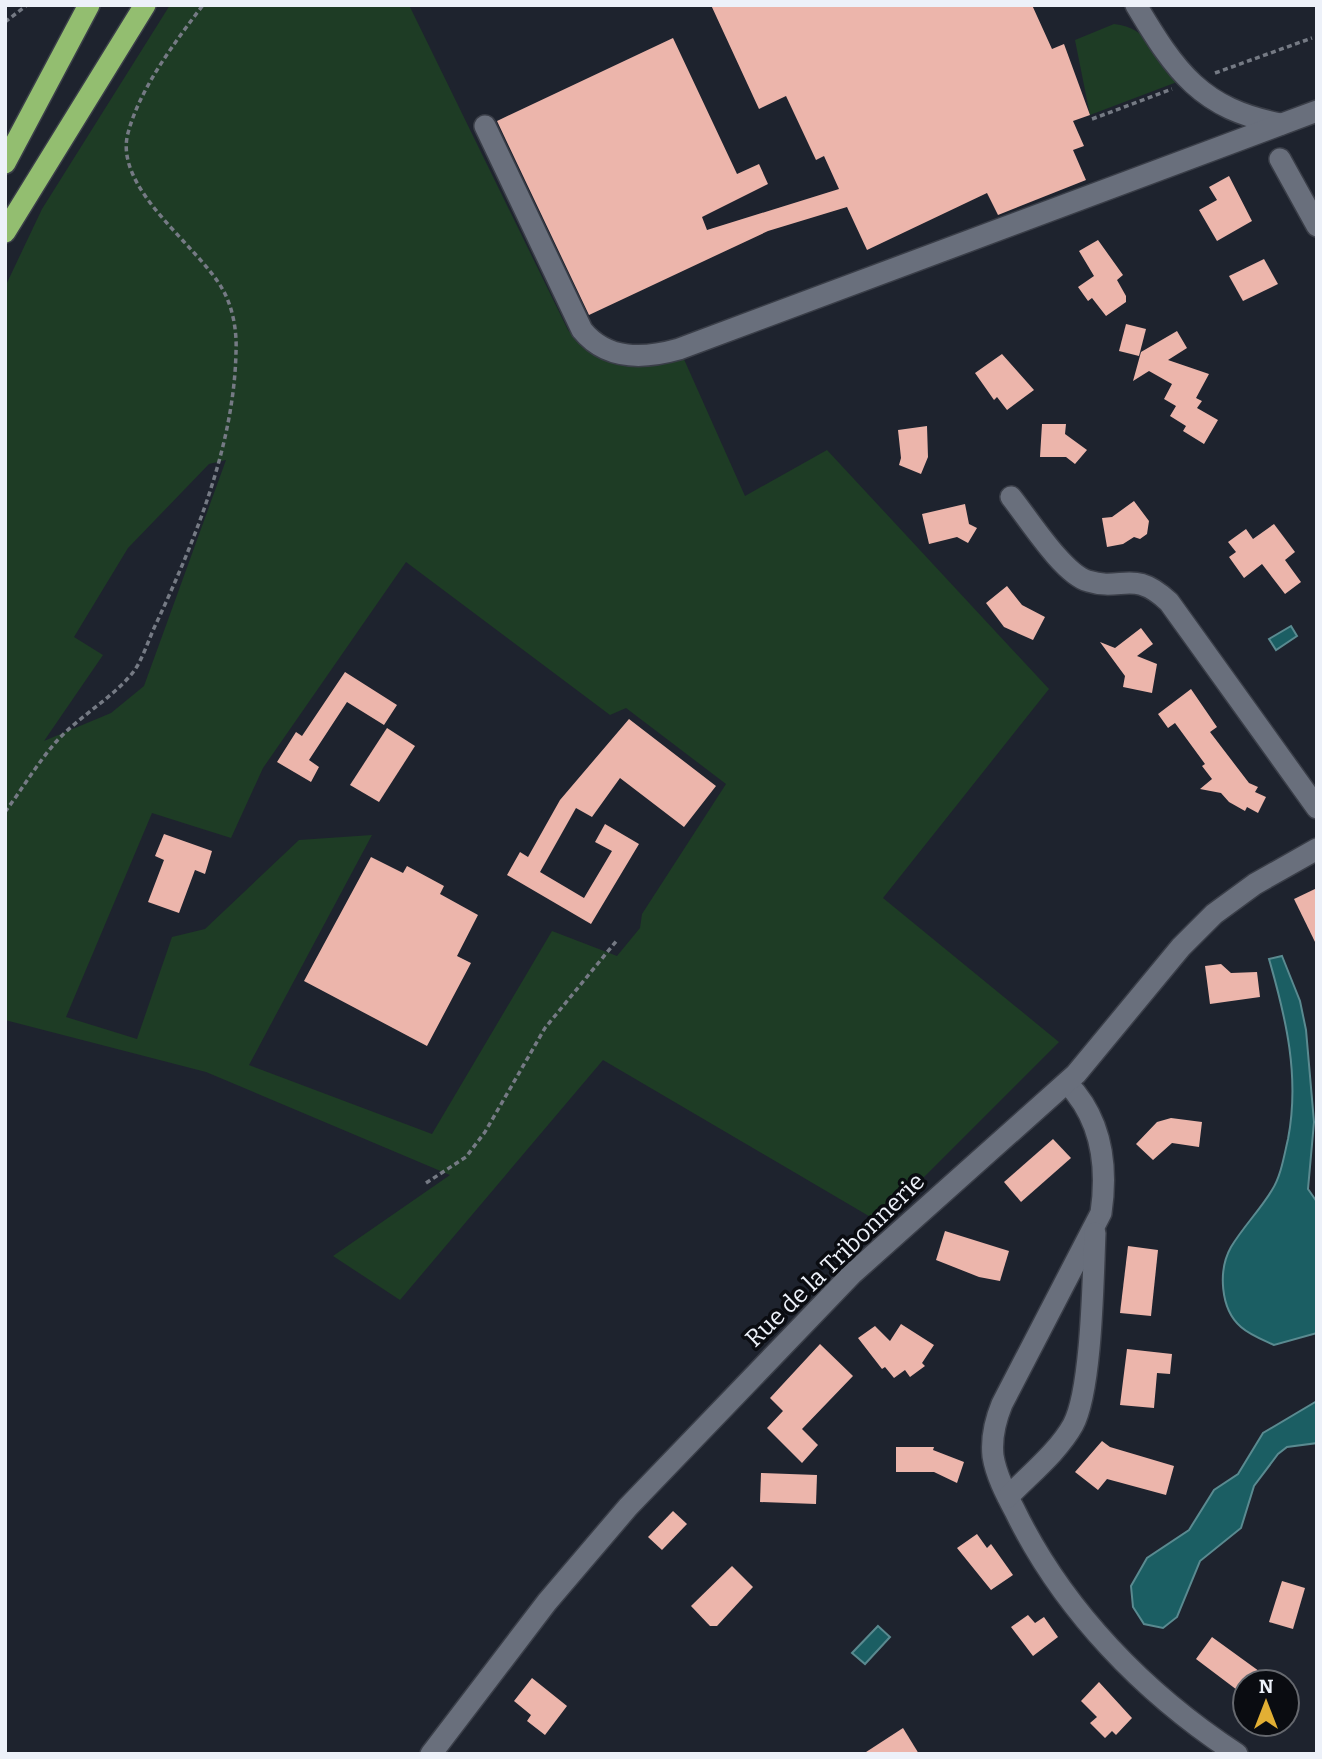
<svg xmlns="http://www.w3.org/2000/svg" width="1322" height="1759" viewBox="0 0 1322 1759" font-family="Bitter,serif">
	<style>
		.green { fill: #1e3c25; fill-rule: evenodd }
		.water { fill: #1b5e63; stroke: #5a8a90; stroke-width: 2 }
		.building { fill: #ecb5ab }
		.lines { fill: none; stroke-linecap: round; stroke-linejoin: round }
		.minor-casing { stroke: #3a3e48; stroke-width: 24 }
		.highway-casing { stroke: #3a3e48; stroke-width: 24 }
		.path { stroke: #757a84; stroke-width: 3.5; stroke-dasharray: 5 3.5; stroke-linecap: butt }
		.minor { stroke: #696f7c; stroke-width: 21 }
		.highway { stroke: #93be70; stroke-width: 21 }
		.labels { text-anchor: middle; stroke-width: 7; stroke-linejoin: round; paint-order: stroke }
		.street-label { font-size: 24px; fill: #edf1f9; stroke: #0a0c11 }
	</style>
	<rect width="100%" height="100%" fill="#1e232e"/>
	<g class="green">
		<path d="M170 5H409L568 330C604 371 633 374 683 357L745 496 827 450 1049 689 883 898 1059 1042 879 1222 603 1060 400 1300 333 1256 450 1175 206 1072 5 1020V287L42 209ZM226 460 144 686 111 713 44 741 103 655 74 637 128 548 209 464ZM406 562 610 715 626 708 726 784 642 914 640 928 617 956 552 931 432 1134 249 1065 372 835 299 840 205 929 172 937 137 1039 66 1017 152 813 231 838 263 768Z"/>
		<path d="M1114 24C1150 28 1155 56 1177 82L1090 115 1075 40Z"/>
	</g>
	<g class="water">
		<polygon points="1291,626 1297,636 1276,650 1269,639"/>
		<path d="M1282 956 1300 1001 1306 1030 1314 1122 1308 1189 1317 1202V1333L1274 1345C1263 1340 1250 1335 1241 1327 1220 1309 1218 1270 1231 1247 1243 1227 1260 1210 1272 1190 1281 1176 1284 1156 1288 1139 1300 1077 1286 1018 1269 959Z"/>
		<polygon points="1317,1401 1317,1443 1287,1447 1278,1454 1254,1486 1241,1528 1200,1561 1177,1617 1163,1628 1144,1624 1133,1607 1131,1586 1147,1558 1189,1530 1214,1490 1238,1474 1263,1433"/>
		<polygon points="878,1626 890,1637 865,1664 852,1653"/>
	</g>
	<g class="building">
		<polygon points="711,5 1032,5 1052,49 1064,44 1090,115 1073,121 1084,146 1073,150 1086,180 998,215 987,193 867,250 847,207 768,231 589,315 497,121 673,38 737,174 759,164 768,184 702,217 707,230 839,189 824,156 816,160 786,96 759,109"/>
		<polygon points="1229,176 1252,221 1217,241 1199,210 1217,200 1209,187"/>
		<polygon points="1098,240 1123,275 1117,280 1126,296 1126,302 1106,316 1092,298 1088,301 1078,287 1094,276 1079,251"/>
		<polygon points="1264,259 1278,284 1243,301 1229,276"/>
		<polygon points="1126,324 1146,329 1139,356 1119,351"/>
		<polygon points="1177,331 1187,348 1168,360 1209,374 1196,398 1202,401 1197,408 1218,420 1204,444 1183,431 1186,426 1170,416 1176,406 1164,399 1172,384 1149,371 1133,381 1141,352"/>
		<polygon points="1002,354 1034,390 1007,410 997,397 994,400 975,373"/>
		<polygon points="1042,424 1066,424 1065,434 1087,450 1075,464 1066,457 1040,457"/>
		<polygon points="927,426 928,457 921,474 899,465 901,458 898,430"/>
		<polygon points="1134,501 1149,521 1147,534 1140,539 1134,537 1123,544 1107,547 1102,518 1112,517"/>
		<polygon points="965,504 969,524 977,528 968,543 957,537 929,544 922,514"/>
		<polygon points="1274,524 1295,552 1285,560 1301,582 1285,594 1262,564 1244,578 1229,557 1236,552 1228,542 1246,529 1253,539"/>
		<polygon points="1007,586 1022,605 1045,617 1033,640 1004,627 986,603"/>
		<polygon points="1141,628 1153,644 1137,656 1157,664 1152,693 1123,687 1125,676 1100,642 1115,648"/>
		<polygon points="345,672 397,705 384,725 347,702 309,760 319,767 311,782 277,762 296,732 302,736"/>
		<polygon points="1191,689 1217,727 1210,732 1249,783 1258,787 1255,792 1266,797 1258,813 1247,807 1245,811 1229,802 1221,793 1200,789 1212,779 1202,766 1205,764 1175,723 1168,728 1158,714"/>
		<polygon points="629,719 716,786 684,827 620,778 592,817 576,808 540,872 584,898 612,851 595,842 605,824 639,844 591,924 507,875 520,852 528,857 560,800"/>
		<polygon points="387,728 415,746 379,802 350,785"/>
		<polygon points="164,834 212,851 205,874 195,870 179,913 148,902 164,860 155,856"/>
		<polygon points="371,857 403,873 407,866 444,886 440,894 478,915 457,956 471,963 427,1046 304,981"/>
		<polygon points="1317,888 1317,946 1294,899"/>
		<polygon points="1221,964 1231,973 1257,972 1260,997 1210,1004 1205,966"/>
		<polygon points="1171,1118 1202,1122 1199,1147 1172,1143 1153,1160 1136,1144 1157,1122"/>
		<polygon points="1053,1139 1071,1158 1021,1202 1004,1182"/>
		<polygon points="945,1231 1009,1251 1000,1281 979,1277 936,1260"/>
		<polygon points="1128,1246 1158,1250 1151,1316 1120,1313"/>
		<polygon points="901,1324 934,1345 922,1363 925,1366 910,1377 905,1370 894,1378 885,1367 882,1369 858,1338 875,1326 890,1341"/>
		<polygon points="820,1344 853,1376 802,1429 818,1445 802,1463 767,1428 783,1411 770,1398"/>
		<polygon points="1127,1349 1172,1354 1170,1374 1157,1373 1154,1408 1120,1405"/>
		<polygon points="1102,1441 1110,1447 1174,1466 1166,1495 1107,1479 1098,1490 1075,1472"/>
		<polygon points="896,1447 934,1447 933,1450 964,1462 957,1483 934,1472 896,1472"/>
		<polygon points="761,1473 817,1475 816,1504 760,1502"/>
		<polygon points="673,1511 687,1524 662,1550 648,1537"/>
		<polygon points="977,1534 987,1548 991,1544 1013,1575 991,1590 957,1548"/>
		<polygon points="732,1566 753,1587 717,1626 710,1626 691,1606"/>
		<polygon points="1282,1581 1305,1588 1293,1629 1269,1622"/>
		<polygon points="1028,1615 1035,1623 1044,1617 1058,1637 1033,1656 1011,1627"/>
		<polygon points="1212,1637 1274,1682 1245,1682 1245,1696 1196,1659"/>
		<polygon points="532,1678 567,1706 545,1735 527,1721 531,1715 514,1701"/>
		<polygon points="1099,1682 1132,1718 1116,1735 1112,1731 1105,1738 1090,1723 1097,1717 1081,1701"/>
		<polygon points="903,1728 919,1754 863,1754"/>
	</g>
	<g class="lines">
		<defs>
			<g id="minor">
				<path d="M1136 5C1176 72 1201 109 1281 124"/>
				<path d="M485 126 582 330C607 361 644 359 679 349L1317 111"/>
				<polyline points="1280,159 1317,226"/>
				<path d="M1011 497C1028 518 1063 574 1088 581 1123 592 1133 568 1169 602L1317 808"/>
				<path d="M1067 1083C1102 1119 1108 1165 1101 1213L1002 1404C995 1421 991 1437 993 1456 996 1475 1006 1494 1015 1511 1063 1610 1145 1694 1237 1754"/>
				<path d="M1008 1497C1029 1475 1058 1452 1073 1425 1092 1390 1093 1276 1095 1233"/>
				<polyline points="431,1754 547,1602 628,1507 852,1274 1076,1074 1181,947 1214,914 1255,884 1317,849"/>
			</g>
			<g id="highway">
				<polyline points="5,163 89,5"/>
				<polyline points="5,232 145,5"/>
			</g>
		</defs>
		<use href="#minor" class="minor-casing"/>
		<use href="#highway" class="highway-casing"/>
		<g class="path">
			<polyline points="5,22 27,5"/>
			<polyline points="1215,73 1312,38"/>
			<polyline points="1092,119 1172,89"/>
			<path d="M5 812C22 789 37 764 55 743 77 718 108 701 130 676 142 663 148 640 156 624 195 540 234 446 236 352 237 331 233 308 223 290 198 245 113 189 128 133 140 88 175 42 203 5"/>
			<polyline points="426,1183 466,1157 485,1132 545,1028 618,939"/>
		</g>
		<use href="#minor" class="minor"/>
		<use href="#highway" class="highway"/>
	</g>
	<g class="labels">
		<g class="street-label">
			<text transform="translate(835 1260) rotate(-44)" y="8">Rue de la Tribonnerie</text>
		</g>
	</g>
	<rect width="1322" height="1759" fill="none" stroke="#edf1f9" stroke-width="14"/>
	<g transform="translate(1266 1703)"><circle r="33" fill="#0a0c11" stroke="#65686e" stroke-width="2"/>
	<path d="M0-5L12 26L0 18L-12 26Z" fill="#e2af34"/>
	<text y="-10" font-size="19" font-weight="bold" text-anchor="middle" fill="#edf1f9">N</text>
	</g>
</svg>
